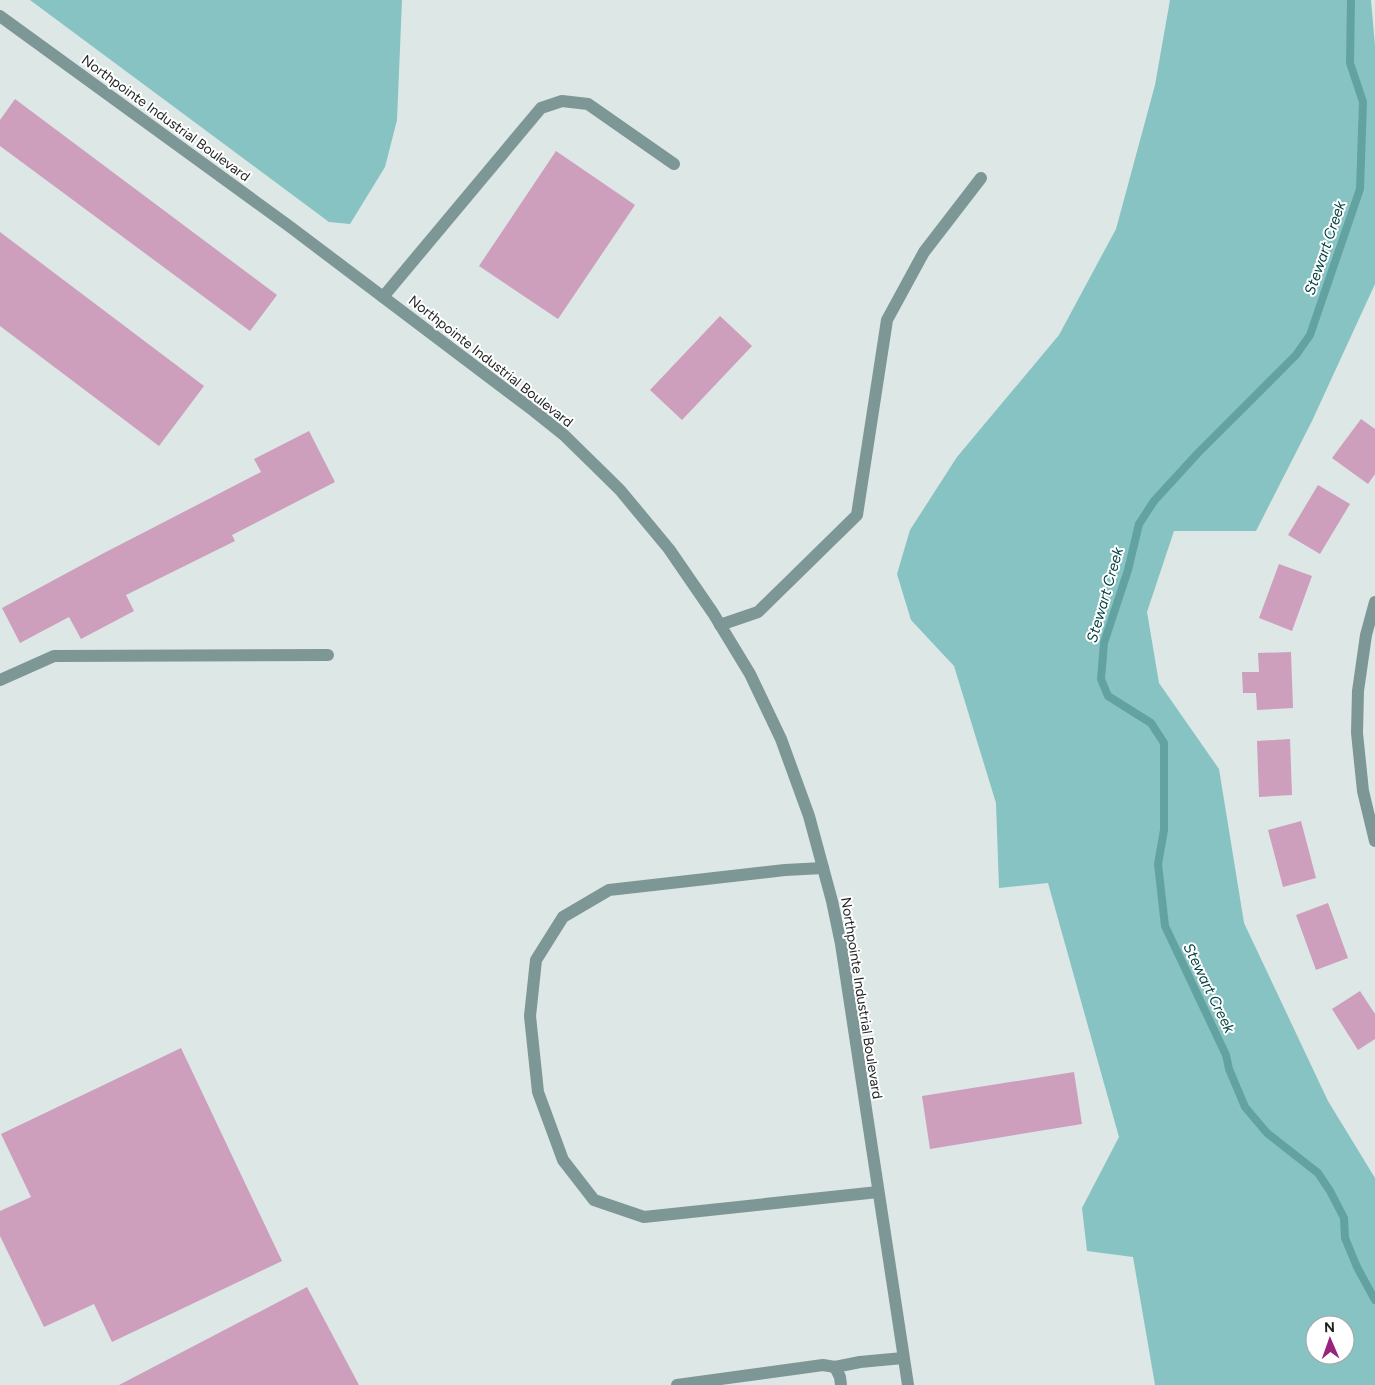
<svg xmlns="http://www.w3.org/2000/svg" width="1375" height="1385" viewBox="0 0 1375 1385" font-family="Figtree,sans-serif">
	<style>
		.green { fill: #87c3c2; fill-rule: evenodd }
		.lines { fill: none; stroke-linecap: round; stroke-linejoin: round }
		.stream { stroke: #62a3a1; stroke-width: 8 }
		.building { fill: #cd9fbd }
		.service { stroke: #7d9796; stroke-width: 12 }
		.minor { stroke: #7d9796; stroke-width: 12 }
		.labels { text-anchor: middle; stroke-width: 4; stroke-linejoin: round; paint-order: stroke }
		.street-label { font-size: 14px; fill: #1d2120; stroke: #fff }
		.water-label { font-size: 15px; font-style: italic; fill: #034343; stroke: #fff }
	</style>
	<rect width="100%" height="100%" fill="#dce7e6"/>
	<g class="green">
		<polygon points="30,0 402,0 397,120 385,167 350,224 329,222"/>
		<path d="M1170 0H1371L1375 46V284L1312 421 1256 531H1174L1147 612 1159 683 1219 769 1244 923 1328 1101 1375 1178V1385H1155L1133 1257 1087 1251 1082 1208 1119 1137 1048 883 999 888 996 803 954 666 911 620 897 574 910 530 957 457 1059 335 1116 229 1155 85ZM1315 1325H1345V1355H1315Z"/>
	</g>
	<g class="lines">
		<polyline class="stream" points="1351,0 1350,63 1363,102 1360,189 1310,335 1296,355 1198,453 1154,501 1139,524 1128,570 1104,643 1101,679 1108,696 1151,723 1164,743 1164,830 1158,864 1165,926 1226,1055 1229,1069 1245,1107 1267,1133 1318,1173 1330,1191 1344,1218 1345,1238 1357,1267 1375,1300"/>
	</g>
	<g class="building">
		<polygon points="15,99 277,295 250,331 0,146 0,120"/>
		<polygon points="556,151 635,205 558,319 479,266"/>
		<polygon points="0,232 204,386 159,446 0,326"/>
		<polygon points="720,316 752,346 682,420 650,390"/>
		<polygon points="1361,419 1375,429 1375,474 1368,484 1332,458"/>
		<polygon points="309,431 335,482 232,535 235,541 126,595 134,611 81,639 69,617 20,643 2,608 104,553 261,472 254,459"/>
		<polygon points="1318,485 1350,504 1320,554 1288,535"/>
		<polygon points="1279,564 1312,576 1292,631 1259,618"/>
		<polygon points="1291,652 1293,708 1257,710 1256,693 1243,693 1242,672 1259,672 1258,653"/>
		<polygon points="1290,739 1292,795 1259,797 1257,741"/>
		<polygon points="1301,821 1316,878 1283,887 1268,830"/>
		<polygon points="1328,903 1348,958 1316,970 1296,915"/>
		<polygon points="1360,991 1375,1014 1375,1039 1358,1050 1332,1009"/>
		<polygon points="181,1048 282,1261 112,1342 94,1304 44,1327 0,1236 0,1211 31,1197 1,1134"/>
		<polygon points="1074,1072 1082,1124 930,1149 922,1096"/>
		<polygon points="307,1287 359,1385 119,1385"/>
	</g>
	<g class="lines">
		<g class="service">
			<polyline points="383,297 541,108 562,101 588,104 674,164"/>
			<polyline points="720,625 758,612 857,515 887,320 924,252 981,178"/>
			<polyline points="0,680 54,656 328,655"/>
			<polyline points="823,868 785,870 609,890 563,917 536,960 530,1016 538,1092 563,1160 594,1200 644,1217 878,1192"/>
			<polyline points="677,1385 823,1365 835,1367"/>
			<polyline points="841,1385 840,1377 835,1367 860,1362 903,1358"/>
		</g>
		<g class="minor">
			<polyline points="0,16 289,226 534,411 564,435 620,490 669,549 713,613 750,674 781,739 809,816 832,901 841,944 908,1385"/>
			<polyline points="1375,602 1366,635 1358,691 1357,733 1363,791 1375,841"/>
		</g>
	</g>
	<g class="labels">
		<g class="street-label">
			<text transform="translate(166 118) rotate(36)" y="5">Northpointe Industrial Boulevard</text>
			<text transform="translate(491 361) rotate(38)" y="5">Northpointe Industrial Boulevard</text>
			<text transform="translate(862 998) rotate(81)" y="5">Northpointe Industrial Boulevard</text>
		</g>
		<g class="water-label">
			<text transform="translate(1325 248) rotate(-71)" y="5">Stewart Creek</text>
			<text transform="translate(1105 595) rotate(-74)" y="5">Stewart Creek</text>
			<text transform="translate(1209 988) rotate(64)" y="5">Stewart Creek</text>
		</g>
	</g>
	<g transform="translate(1330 1340) rotate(358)"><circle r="24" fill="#ffffff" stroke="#a5a6a6"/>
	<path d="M0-4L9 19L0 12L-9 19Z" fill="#99237d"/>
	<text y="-8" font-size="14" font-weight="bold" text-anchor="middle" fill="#1d2120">N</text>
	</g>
</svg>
